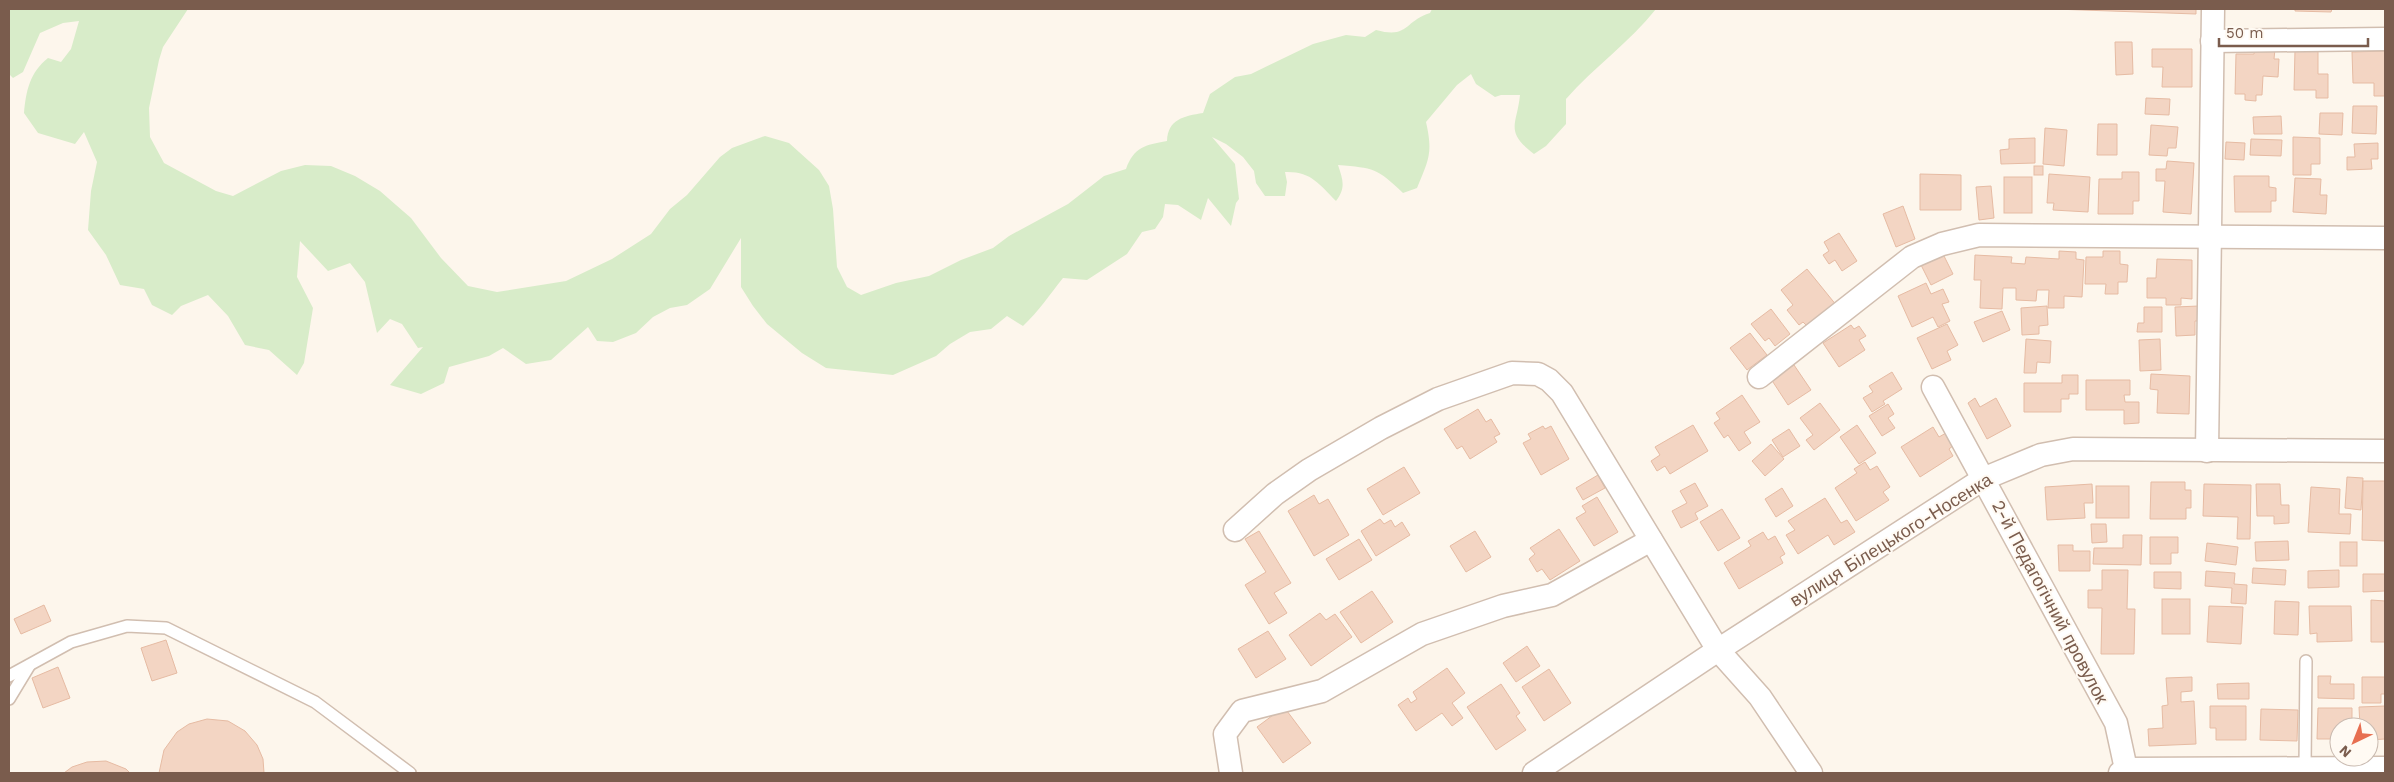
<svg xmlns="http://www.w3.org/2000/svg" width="2394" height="782" viewBox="0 0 2394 782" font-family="'Work Sans',sans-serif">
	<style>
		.green { fill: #d8ecc9 }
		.building { fill: #f3d5c3; stroke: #e6bba3 }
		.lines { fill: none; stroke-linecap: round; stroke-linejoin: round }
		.service-casing { stroke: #d1beb0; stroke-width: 14 }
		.minor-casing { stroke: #d1beb0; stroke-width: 25 }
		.service { stroke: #fff; stroke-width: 11 }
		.minor { stroke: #fff; stroke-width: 22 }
		.labels { text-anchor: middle; stroke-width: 4; stroke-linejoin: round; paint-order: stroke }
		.street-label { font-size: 18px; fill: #7a5c4d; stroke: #fffaf3 }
	</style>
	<rect width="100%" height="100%" fill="#fdf6ec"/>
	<path class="green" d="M9 9H188L163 47 159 60 149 108 150 137 164 163 216 191 233 196 281 171 305 165 331 166 355 176 380 191 396 205 411 218 441 258 468 286 497 292 566 281 612 259 651 234 670 209 687 195 720 157 732 148 765 136 789 143 819 170 829 186 833 209 837 267 847 287 861 295 896 283 929 276 961 260 993 248 1009 236 1068 204 1104 176 1126 169C1134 147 1145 145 1167 141 1168 119 1184 116 1203 113L1210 94 1235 77 1251 74 1313 44 1346 35 1365 37 1376 30C1409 39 1404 21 1430 13L1432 9H1656C1630 42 1594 67 1566 99V124L1546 146 1534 154C1504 131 1517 125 1520 95H1501L1495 97 1476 84 1471 74 1457 85 1426 122C1433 153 1429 159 1417 188L1403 193C1377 168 1374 168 1338 165 1343 180 1346 188 1336 201 1319 184 1311 171 1285 172L1287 182 1285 196H1265L1256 183 1254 171 1243 157 1226 144 1212 137 1235 164 1239 199 1236 203 1231 226 1208 198 1201 220 1178 205 1165 204 1163 217 1155 229 1142 232 1127 254 1087 280 1063 278C1050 294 1039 311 1023 326L1007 316 991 329 970 332 950 344 936 356 893 375 826 368 802 353 767 324 753 306 741 287V238L710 289 687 305 670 308 653 317 636 333 613 342 597 341 588 327 551 360 526 364 503 348 489 356 449 367 444 383 421 394 390 385 423 347 418 348 402 324 390 319 377 333 365 282 350 263 328 271 300 241 297 277 313 308 304 363 297 375 269 350 245 345 228 316 208 295 181 306 172 315 152 305 144 289 120 285 106 255 88 230 91 191 97 162 84 132 75 144 38 133 24 113C26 91 30 72 48 58L61 62 71 49 79 21 63 23 40 33 23 72 13 78 9 74Z"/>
	<g class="building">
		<polygon points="2054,9 2196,9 2196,14"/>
		<polygon points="2295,9 2332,9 2331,12 2295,11"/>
		<polygon points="2115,42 2132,42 2133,74 2116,75"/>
		<polygon points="2255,48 2275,49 2274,59 2279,59 2278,77 2263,76 2262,95 2256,95 2256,101 2245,100 2245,94 2235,94 2236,54 2254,54"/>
		<polygon points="2152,49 2192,49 2192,87 2162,87 2163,67 2152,67"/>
		<polygon points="2295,50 2318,50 2318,74 2328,74 2328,98 2316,98 2316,90 2294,90"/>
		<polygon points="2385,51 2385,96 2374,96 2374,83 2353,83 2352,52"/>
		<polygon points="2146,98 2170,99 2169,115 2145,114"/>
		<polygon points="2353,106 2377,106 2376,134 2352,133"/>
		<polygon points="2320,113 2343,113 2342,135 2319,134"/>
		<polygon points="2281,116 2282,134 2254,134 2253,117"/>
		<polygon points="2098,124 2117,124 2117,155 2097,155"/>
		<polygon points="2151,125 2178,127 2176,148 2168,148 2167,156 2149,155"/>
		<polygon points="2045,128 2067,130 2064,166 2043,164"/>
		<polygon points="2293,137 2320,138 2320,164 2311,164 2311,175 2293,175"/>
		<polygon points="2035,138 2035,163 2001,164 2000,150 2009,149 2009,139"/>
		<polygon points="2251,139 2282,140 2281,156 2250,155"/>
		<polygon points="2226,142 2245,143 2244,160 2225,159"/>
		<polygon points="2378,143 2378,159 2371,159 2372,169 2347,170 2347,157 2355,157 2354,144"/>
		<polygon points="2167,161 2194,163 2191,214 2163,212 2165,181 2156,181 2156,169 2166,169"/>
		<rect x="2034" y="166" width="9" height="9"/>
		<polygon points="2122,172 2139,172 2139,201 2133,201 2133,214 2098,214 2099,179 2122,179"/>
		<polygon points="1920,174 1961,175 1961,210 1920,210"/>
		<polygon points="2049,174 2090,177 2088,212 2053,210 2054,203 2047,203"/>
		<polygon points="2234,176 2269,176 2269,187 2276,188 2276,201 2271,201 2271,212 2235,212"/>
		<rect x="2004" y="177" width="28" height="36"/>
		<polygon points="2295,178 2321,179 2320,195 2327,195 2326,214 2293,212"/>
		<polygon points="1991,186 1994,218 1979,220 1976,187"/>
		<polygon points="1903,206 1915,239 1896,247 1883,214"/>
		<polygon points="1839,233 1857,261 1842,271 1835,260 1829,264 1823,255 1829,251 1824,242"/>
		<polygon points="2059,251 2076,252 2076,259 2084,260 2082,297 2064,296 2064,308 2048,308 2049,290 2037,290 2036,301 2016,300 2016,288 2003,288 2002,309 1980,308 1981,280 1974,280 1975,255 2012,257 2011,263 2025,264 2026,257 2059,259"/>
		<polygon points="2103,251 2120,251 2120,264 2128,265 2127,282 2118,282 2118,294 2105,294 2106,284 2085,284 2086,257 2103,257"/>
		<polygon points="1942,252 1953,274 1931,285 1920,263"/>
		<polygon points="2157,259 2192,260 2192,299 2181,298 2181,305 2166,305 2166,298 2147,298 2147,278 2156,278"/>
		<polygon points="1807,269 1837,306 1809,328 1803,322 1799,325 1787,310 1793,305 1781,290"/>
		<polygon points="1926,283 1931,294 1943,289 1949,302 1942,304 1950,321 1938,327 1933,317 1912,327 1898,296"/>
		<polygon points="2047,306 2048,325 2039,326 2039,334 2022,335 2021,308"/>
		<polygon points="2199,306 2199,321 2195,321 2195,335 2176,336 2175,307"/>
		<polygon points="2144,307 2162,307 2162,332 2137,332 2138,323 2144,323"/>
		<polygon points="1771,309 1790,334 1775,346 1769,338 1765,341 1751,324"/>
		<polygon points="2002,311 2010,330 1983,342 1974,322"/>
		<polygon points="1947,324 1958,345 1947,351 1951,360 1932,369 1917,338"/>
		<polygon points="1851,325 1854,329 1859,326 1866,336 1859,340 1865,350 1839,367 1823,343"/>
		<polygon points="1750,333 1767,355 1747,370 1730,348"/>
		<polygon points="2026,339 2051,341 2050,363 2037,362 2036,373 2024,373"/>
		<polygon points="2160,339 2161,370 2140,371 2139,340"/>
		<polygon points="1794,365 1811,390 1788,405 1771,379"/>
		<polygon points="1892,372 1902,389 1883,401 1885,404 1872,412 1863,398 1873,392 1869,386"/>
		<polygon points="2151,374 2190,376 2189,414 2157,413 2158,390 2150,389"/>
		<polygon points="2062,375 2078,375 2078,394 2069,394 2069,399 2061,399 2061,412 2024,412 2024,383 2062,383"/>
		<polygon points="2086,380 2130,380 2130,395 2124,395 2125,402 2139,402 2139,423 2124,424 2124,410 2086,410"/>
		<polygon points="1742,395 1760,422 1744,432 1751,443 1739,451 1728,435 1724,438 1714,423 1720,419 1716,413"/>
		<polygon points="1975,398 1980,407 1996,398 2011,426 1987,439 1968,403"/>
		<polygon points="1820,403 1840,430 1814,450 1806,440 1813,435 1800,418"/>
		<polygon points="1888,404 1894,414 1888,418 1895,428 1882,436 1869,416"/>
		<polygon points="1478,409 1486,422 1491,419 1500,434 1494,437 1497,442 1470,459 1462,446 1457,449 1444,429"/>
		<polygon points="1693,425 1708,451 1670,474 1665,466 1657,471 1651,461 1660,455 1655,447"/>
		<polygon points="1857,425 1876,453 1859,464 1840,437"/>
		<polygon points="1543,426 1545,429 1551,426 1569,459 1541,475 1523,443 1531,439 1528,434"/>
		<polygon points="1933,427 1939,437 1946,433 1954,445 1949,449 1953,456 1920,477 1901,447"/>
		<polygon points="1789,429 1800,446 1783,457 1772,440"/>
		<polygon points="1771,444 1784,459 1765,476 1752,461"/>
		<polygon points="1865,462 1870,470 1877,466 1890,487 1883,492 1889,500 1856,521 1835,488 1857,473 1854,469"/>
		<polygon points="1404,467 1420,493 1383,515 1367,489"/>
		<polygon points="1598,475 1605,488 1583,500 1576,488"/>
		<polygon points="2347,477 2363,478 2361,510 2345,508"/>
		<polygon points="2363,481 2385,481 2385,541 2362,540"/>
		<polygon points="2151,482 2185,482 2185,490 2191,490 2191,508 2186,508 2186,519 2150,519"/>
		<polygon points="1695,483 1708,506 1695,513 1698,519 1681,528 1672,511 1687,503 1680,491"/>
		<polygon points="2092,484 2093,503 2084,503 2085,518 2047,520 2045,487"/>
		<polygon points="2204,484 2251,485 2250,539 2237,539 2238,517 2203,516"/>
		<polygon points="2256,484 2280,484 2281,505 2289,505 2289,523 2274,524 2274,516 2257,516"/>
		<rect x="2096" y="486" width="33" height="32"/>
		<polygon points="2311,487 2340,489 2339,514 2351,514 2350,534 2308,532"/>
		<polygon points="1782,488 1793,506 1776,517 1765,499"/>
		<polygon points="1314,495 1319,504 1328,499 1349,535 1314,556 1288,511"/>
		<polygon points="1597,497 1618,532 1594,546 1576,518 1586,512 1582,506"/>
		<polygon points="1825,498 1841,523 1847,520 1855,532 1834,545 1828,535 1798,554 1786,535 1795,530 1788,521"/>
		<polygon points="1722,509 1740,538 1718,551 1700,522"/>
		<polygon points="1380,519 1384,524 1391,520 1395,527 1402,522 1410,535 1376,556 1361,531"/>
		<polygon points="2091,524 2106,524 2107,542 2092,543"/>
		<polygon points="1559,529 1580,561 1550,580 1542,569 1537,572 1529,559 1535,554 1530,548"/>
		<polygon points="1259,531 1291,583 1274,593 1287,613 1269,624 1245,585 1266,572 1245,539"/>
		<polygon points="1475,531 1491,557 1466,572 1450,546"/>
		<polygon points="1763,532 1768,540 1775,536 1785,554 1780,557 1783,563 1739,589 1724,563 1751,546 1748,541"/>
		<polygon points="2123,535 2142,535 2141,565 2093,564 2094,548 2123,548"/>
		<polygon points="2150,537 2178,537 2178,553 2171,553 2171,564 2150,564"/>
		<polygon points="1359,539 1372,560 1339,580 1326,559"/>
		<polygon points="2288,541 2289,560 2256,561 2255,542"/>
		<rect x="2340" y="542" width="17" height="24"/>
		<polygon points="2207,543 2238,547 2236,565 2205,561"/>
		<polygon points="2058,545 2073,545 2073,551 2090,551 2090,571 2059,571"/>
		<polygon points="2253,568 2286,570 2285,585 2252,583"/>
		<polygon points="2102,570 2128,570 2127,609 2135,609 2134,654 2101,654 2102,608 2088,608 2088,590 2102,590"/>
		<polygon points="2339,570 2339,587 2308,588 2308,571"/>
		<polygon points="2206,571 2235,573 2234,584 2247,585 2246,604 2231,603 2232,588 2205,586"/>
		<polygon points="2154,572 2181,572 2181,589 2154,588"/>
		<polygon points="2363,574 2385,574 2385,591 2363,592"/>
		<polygon points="1372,591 1393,622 1361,643 1340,612"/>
		<rect x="2162" y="599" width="28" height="35"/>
		<polygon points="2371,600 2385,601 2385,642 2371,642"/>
		<polygon points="2275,601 2299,602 2298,635 2274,634"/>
		<polygon points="44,605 51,621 21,634 14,619"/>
		<polygon points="2209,606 2243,607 2241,644 2207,642"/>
		<polygon points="2309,606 2351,606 2352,641 2317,642 2317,633 2310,634"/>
		<polygon points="1320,613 1326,620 1335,614 1352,637 1311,666 1289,635"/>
		<polygon points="1268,631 1286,659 1256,678 1238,649"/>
		<polygon points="166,640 177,673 152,681 141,648"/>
		<polygon points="1527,646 1540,666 1516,682 1503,663"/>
		<polygon points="58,667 70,698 43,708 32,678"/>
		<polygon points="1447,668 1465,693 1452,703 1463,718 1452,726 1442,713 1416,731 1398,705 1408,698 1411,703 1417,699 1413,692"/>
		<polygon points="1549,669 1571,703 1544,721 1522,687"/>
		<polygon points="2318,676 2331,676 2330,684 2354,684 2354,699 2318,698"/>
		<polygon points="2192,677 2192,691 2181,692 2181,702 2194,701 2196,744 2149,746 2148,729 2163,728 2162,706 2168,705 2166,678"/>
		<polygon points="2362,677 2385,677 2385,694 2381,694 2381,703 2362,703"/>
		<polygon points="2249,683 2249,699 2218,699 2217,684"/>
		<polygon points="1501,684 1520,713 1516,716 1526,730 1496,750 1467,707"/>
		<polygon points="2210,706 2246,706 2246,740 2216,740 2216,728 2210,728"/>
		<polygon points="2385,706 2385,739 2369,740 2369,727 2360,727 2359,707"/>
		<polygon points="1284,707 1311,743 1283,763 1257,727"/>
		<polygon points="2318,708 2352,708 2352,727 2339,727 2339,739 2317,739"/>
		<polygon points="2261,709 2298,710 2297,741 2260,740"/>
		<polygon points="207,719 228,721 245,731 257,745 263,759 264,773 159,773 164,750 177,732 189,724"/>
		<polygon points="106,761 126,769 130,773 64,773 72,767 87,762"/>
	</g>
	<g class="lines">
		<defs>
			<g id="service">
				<polyline points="9,676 71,642 127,626 166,628 315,702 410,773"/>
				<polyline points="9,699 29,666"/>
				<polyline points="2305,768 2306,661"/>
			</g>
			<g id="minor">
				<polyline points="2212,41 2385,39"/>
				<polyline points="1759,377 1912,257 1942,244 1979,235 2385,238"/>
				<polyline points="1933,387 2116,723 2126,769"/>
				<polyline points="2207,451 2213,9"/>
				<polyline points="1235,530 1275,494 1309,470 1381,428 1438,399 1512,373 1538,374 1549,380 1562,393 1718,650 1760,697 1811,773"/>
				<polyline points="1231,773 1225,734 1242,711 1322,691 1422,634 1503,606 1552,595 1651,540"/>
				<polyline points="1534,773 1718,650 1983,479 2041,455 2073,449 2385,451"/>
				<polyline points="2120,773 2126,769 2385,768"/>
			</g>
		</defs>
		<use href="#service" class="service-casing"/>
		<use href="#minor" class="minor-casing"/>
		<use href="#service" class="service"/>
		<use href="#minor" class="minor"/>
	</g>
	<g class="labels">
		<g class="street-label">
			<text transform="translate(1891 540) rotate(-32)" y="6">вулиця Білецького-Носенка</text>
			<text transform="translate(2050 602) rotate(62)" y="6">2-й Педагогічний провулок</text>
		</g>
	</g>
	<rect width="2394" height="782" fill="none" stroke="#7a5c4d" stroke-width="20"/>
	<g transform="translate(2354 742) rotate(223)"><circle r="24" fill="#fffaf3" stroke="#cabbb1"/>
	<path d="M0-4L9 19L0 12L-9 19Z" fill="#e76f51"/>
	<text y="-8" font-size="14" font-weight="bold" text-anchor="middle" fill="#7a5c4d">N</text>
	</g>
	<path d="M2219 38v8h149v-8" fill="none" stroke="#7a5c4d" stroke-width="2.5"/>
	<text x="2226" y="38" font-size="15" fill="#7a5c4d" stroke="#fffaf3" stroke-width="4" paint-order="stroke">50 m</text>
</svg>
